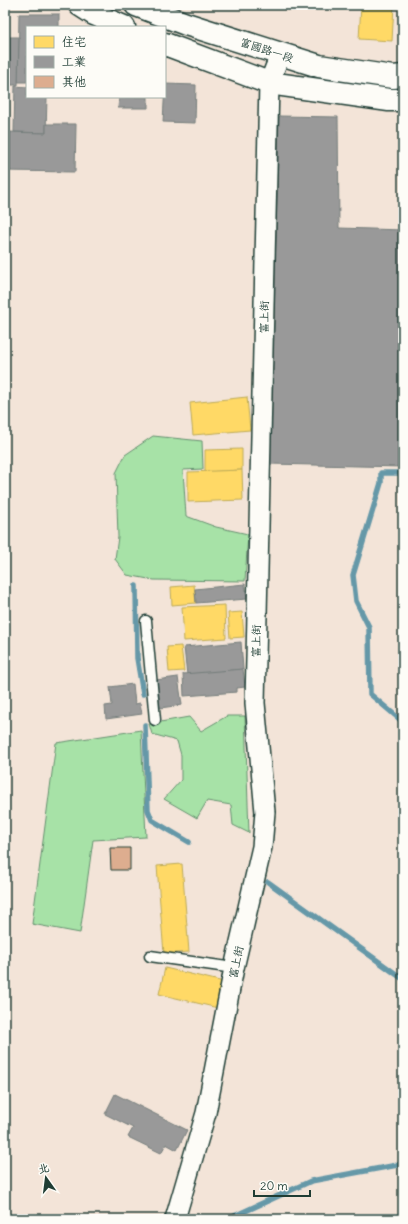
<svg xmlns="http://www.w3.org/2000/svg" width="408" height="1224" viewBox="0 0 408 1224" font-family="Delius,'LXGW WenKai TC',sans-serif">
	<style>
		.green { fill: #a7e2a7; stroke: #63906e }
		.homes { fill: #ffd966; stroke: #bcaa57 }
		.industry { fill: #999; stroke: #747d7b }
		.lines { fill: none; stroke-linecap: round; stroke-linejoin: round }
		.stream { stroke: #6598a8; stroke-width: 5.5 }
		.building { fill: #ddad8f; stroke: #1f3d34 }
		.service-casing { stroke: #1f3d34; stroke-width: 13 }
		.minor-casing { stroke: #1f3d34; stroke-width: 22 }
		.tertiary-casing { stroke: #1f3d34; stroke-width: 25 }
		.service { stroke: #fdfcf7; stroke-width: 10 }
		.minor { stroke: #fdfcf7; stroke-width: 19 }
		.tertiary { stroke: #fdfcf7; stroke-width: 22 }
		.labels { text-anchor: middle; stroke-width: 4; stroke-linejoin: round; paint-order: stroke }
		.street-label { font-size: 11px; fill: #1f3d34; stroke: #fdfcf7 }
	</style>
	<rect width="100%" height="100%" fill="#f3e4d8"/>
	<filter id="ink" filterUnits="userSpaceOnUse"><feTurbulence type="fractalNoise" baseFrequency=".025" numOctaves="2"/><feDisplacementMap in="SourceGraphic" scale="8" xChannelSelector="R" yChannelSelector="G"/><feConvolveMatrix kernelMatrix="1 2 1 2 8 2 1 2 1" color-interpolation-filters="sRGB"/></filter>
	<g filter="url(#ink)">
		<g class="green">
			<polygon points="153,436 202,441 203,469 183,470 186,516 216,527 248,534 245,581 154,580 127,575 115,559 118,537 116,473 125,455"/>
			<polygon points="227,716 245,716 249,833 233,825 231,805 207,801 197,818 164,799 181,780 181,755 177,741 152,734 149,724 189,717 201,731"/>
			<polygon points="141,730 146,837 93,840 80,933 32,924 56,743"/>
		</g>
		<g class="homes">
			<polygon points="361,5 394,5 392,41 359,39"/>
			<polygon points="247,397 250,430 193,435 190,403"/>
			<polygon points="242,449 242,470 205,472 205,450"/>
			<polygon points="242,470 243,500 188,502 188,472"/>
			<polygon points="194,585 196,603 172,605 171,587"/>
			<polygon points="225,605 226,638 184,641 182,607"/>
			<polygon points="242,612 244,637 230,638 228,613"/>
			<polygon points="181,646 184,671 169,672 167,647"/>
			<polygon points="182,864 189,952 164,954 157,866"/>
			<polygon points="165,968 224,982 218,1008 159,994"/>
		</g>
		<g class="industry">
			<polygon points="19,14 59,14 59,27 27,27 27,82 18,82"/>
			<polygon points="5,37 19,37 18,85 5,85"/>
			<polygon points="165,84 196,85 195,123 163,122"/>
			<polygon points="15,86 27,87 27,97 47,97 46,133 14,132"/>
			<polygon points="119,97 148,97 148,108 118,108"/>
			<polygon points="279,116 338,117 339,228 403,230 403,467 270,464"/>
			<polygon points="46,124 76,124 75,172 5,171 5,132 46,133"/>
			<polygon points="245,584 247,599 196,603 195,589"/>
			<polygon points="241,642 243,669 187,675 184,647"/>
			<polygon points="243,669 245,687 237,688 237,692 184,696 183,674"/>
			<polygon points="178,677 182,705 160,708 156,680"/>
			<polygon points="133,684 135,704 140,703 142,714 106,719 105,706 112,705 110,687"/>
			<polygon points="115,1094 187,1130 177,1150 166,1144 161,1153 128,1137 133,1128 105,1114"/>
		</g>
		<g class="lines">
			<g class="stream">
				<polyline points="403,473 381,473 381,483 353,575 356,601 369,627 370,694 403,722"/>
				<polyline points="136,586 137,658 143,694"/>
				<polyline points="145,725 148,810 152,820 189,842"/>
				<polyline points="268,882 403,979"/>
				<polyline points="228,1219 311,1181 403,1164"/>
			</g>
		</g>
		<polygon class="building" points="110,848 130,848 130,870 111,870"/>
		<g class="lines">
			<defs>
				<g id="service">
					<polyline points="146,621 155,720"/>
					<polyline points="150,956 234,968"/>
				</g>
				<polyline id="minor" points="175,1219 206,1113 234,968 262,847 265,812 255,703 269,83 280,55"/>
				<g id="tertiary">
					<polyline points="80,5 94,14 124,27"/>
					<polyline points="136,5 186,24 319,66 393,77 403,76"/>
					<polyline points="165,44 269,83 389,100 403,100"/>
				</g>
			</defs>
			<use href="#service" class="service-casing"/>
			<use href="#minor" class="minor-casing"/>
			<use href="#tertiary" class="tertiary-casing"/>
			<use href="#service" class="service"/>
			<use href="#minor" class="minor"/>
			<use href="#tertiary" class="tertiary"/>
		</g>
	</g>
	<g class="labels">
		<g class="street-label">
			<text transform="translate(267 50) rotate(18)" y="4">富國路一段</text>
			<text transform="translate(264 317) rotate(-89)" y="4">富上街</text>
			<text transform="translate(256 641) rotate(-89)" y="4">富上街</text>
			<text transform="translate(236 962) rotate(-78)" y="4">富上街</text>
		</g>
	</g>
	<rect width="408" height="1224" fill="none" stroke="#fdfcf7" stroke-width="20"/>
	<rect x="10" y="10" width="388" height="1204" fill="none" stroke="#1f3d34" stroke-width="1.5" filter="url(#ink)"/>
	<rect x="26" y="26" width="140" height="72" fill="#fdfcf7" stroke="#a4b0a9"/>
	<rect x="34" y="36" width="20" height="12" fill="#ffd966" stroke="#a4b0a9"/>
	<text x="62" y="46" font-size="12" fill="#1f3d34">住宅</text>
	<rect x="34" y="56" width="20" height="12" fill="#999999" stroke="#a4b0a9"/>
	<text x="62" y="66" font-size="12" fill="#1f3d34">工業</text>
	<rect x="34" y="76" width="20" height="12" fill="#ddad8f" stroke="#a4b0a9"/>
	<text x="62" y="86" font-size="12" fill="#1f3d34">其他</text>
	<g transform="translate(46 1178) rotate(346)" stroke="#fdfcf7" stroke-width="3" paint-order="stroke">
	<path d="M0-3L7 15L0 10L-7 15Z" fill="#1f3d34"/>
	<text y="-6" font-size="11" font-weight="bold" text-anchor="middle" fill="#1f3d34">北</text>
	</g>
	<path d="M254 1190v6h56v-6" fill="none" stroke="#1f3d34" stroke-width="2"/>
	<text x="260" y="1190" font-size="12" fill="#1f3d34" stroke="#fdfcf7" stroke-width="3" paint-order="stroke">20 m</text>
</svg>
